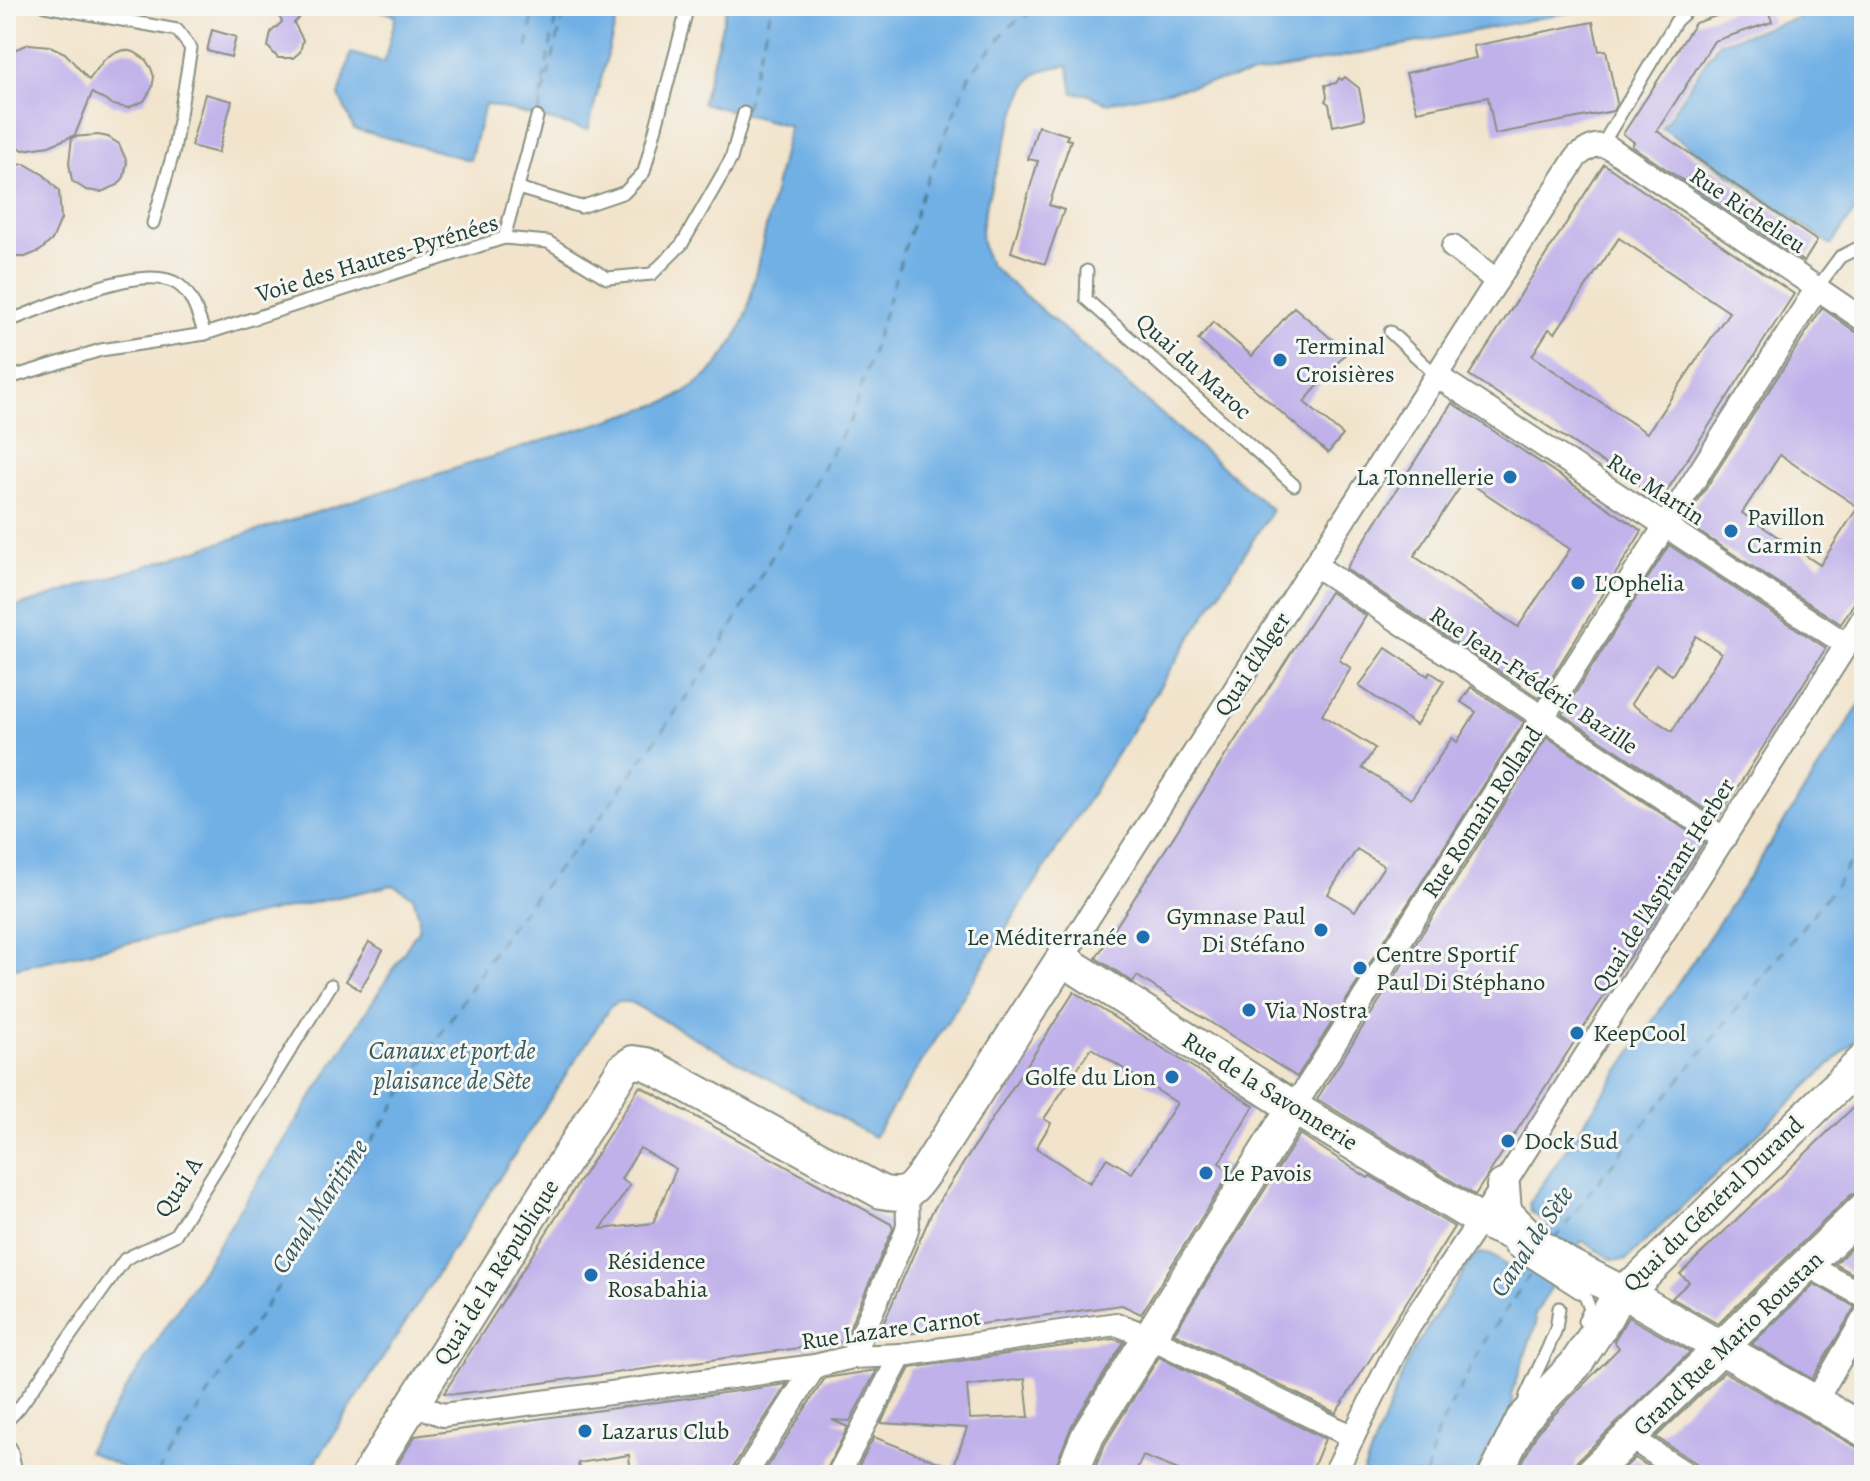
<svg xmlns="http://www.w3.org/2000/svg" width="1870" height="1481" viewBox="0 0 1870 1481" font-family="Alegreya,serif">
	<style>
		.water { fill: #71b0e5; stroke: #48768c; stroke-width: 2 }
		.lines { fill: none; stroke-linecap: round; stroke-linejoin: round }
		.ferry { stroke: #345a60; stroke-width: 2; stroke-dasharray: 10 8; stroke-linecap: butt }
		.building { fill: #c0b1ea; fill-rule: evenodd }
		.lane-casing { stroke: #889080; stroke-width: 15 }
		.street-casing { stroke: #889080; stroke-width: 26 }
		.secondary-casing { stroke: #889080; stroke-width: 36 }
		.lane { stroke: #fff; stroke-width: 11 }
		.street { stroke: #fff; stroke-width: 22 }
		.secondary { stroke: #fff; stroke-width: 32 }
		.poi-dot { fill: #1f6fb2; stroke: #f6f6f2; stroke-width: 3 }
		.labels { text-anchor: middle; stroke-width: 6; stroke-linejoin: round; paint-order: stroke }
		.street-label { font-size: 24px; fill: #1f3d34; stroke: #f6f6f2 }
		.poi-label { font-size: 24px; fill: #1f3d34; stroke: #f6f6f2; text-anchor: start }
		.water-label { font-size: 26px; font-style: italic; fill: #345a60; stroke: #f6f6f2 }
	</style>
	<rect width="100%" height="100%" fill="#f6f6f2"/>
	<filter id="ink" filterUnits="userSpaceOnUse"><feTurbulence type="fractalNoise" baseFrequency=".0125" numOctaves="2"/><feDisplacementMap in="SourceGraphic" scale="16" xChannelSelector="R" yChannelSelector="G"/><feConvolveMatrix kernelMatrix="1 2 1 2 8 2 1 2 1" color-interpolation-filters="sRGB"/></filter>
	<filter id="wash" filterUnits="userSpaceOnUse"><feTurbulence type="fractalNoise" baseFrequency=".006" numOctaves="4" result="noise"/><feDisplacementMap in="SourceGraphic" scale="32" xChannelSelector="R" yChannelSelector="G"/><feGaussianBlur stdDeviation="1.8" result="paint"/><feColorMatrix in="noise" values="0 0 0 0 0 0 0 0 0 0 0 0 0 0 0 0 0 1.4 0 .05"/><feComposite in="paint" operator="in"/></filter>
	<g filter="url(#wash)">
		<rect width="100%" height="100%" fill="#f2e4cc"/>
		<g class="water">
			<polygon points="363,6 620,6 588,130 485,104 470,160 354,129 339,96 351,53 384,63 396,15"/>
			<path d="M727 6H1602L1107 103 1087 94 1073 93 1068 65C1057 67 1042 68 1033 77 1019 90 986 200 982 224 979 239 984 252 991 266L1272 510 874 1137 630 1002H618L610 1007 307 1475H130L129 1471 87 1451 418 930 419 916 413 897 393 885 6 970V610L669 401C709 382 729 355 746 316L789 126 702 103Z"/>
			<polygon points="1810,6 1864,6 1864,209 1855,211 1831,245 1662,128 1718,43 1810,14"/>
			<polygon points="1864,698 1864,1032 1626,1260 1613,1260 1582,1241 1580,1243 1535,1314 1536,1324 1511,1395 1513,1403 1501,1435 1494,1436 1476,1475 1362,1475 1409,1357 1474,1256 1480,1253 1491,1255 1520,1275 1549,1225 1531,1212 1529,1204 1730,906"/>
		</g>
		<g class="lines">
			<g class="ferry">
				<polyline points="527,47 535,6"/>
				<polyline points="540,100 558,6"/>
				<polyline points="745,108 772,6"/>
				<polyline points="539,112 566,6"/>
				<polyline points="1555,1240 1589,1193 1836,885 1864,838"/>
				<polyline points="157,1475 509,928 600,818 712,661 851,419 922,193 970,74 1011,25 1042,6"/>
				<polyline points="1426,1475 1437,1433 1484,1342 1535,1267"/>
			</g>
		</g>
		<g id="blocks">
			<g class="building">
				<polygon points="274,6 310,6 294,23 303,40 300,52 293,58 278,58 268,47 271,32 282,22"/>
				<polygon points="1746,6 1767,6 1772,22 1714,41 1657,131 1817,241 1804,262 1632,146 1634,142 1623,134 1695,23"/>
				<polygon points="1593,22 1599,51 1606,50 1617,103 1613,111 1495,134 1488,97 1417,111 1406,73 1476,58 1473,46"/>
				<polygon points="212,30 236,37 231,57 207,51"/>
				<polygon points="29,44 50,46 65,53 89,80 104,60 112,54 124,50 134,52 145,59 151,68 154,77 152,88 144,101 128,108 113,105 92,93 75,135 49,146 23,150 6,138 6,53"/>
				<polygon points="1345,77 1359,88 1365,119 1333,126 1329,104 1325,101 1327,97 1325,85 1336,83 1339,78 1342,80"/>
				<polygon points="205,94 232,101 218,153 191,146"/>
				<polygon points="1038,126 1068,135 1066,139 1071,140 1049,205 1064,210 1045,264 1011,252 1038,161 1028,159"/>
				<polygon points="98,135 108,137 119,144 127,162 124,177 118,185 101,192 86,190 72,181 69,163 72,137"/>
				<polygon points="25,164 44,175 59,191 61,219 52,240 40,251 25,257 6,257 6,166"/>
				<path d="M1604 164 1794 294 1661 500 1469 375ZM1619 238 1729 312 1647 433 1532 356 1549 329 1555 333Z"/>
				<polygon points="1294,307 1347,352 1304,402 1343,435 1328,453 1198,340 1213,322 1252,356"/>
				<path d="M1822 308 1856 332 1864 334V587L1841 624 1684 522ZM1780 455 1858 507 1820 565 1742 513Z"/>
				<path d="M1452 403 1642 531 1539 698 1346 569ZM1465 480 1570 549 1518 627 1414 556Z"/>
				<path d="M1669 545 1826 648 1718 818 1562 714ZM1696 636 1721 653 1672 731 1631 704 1656 664 1672 675Z"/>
				<path d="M1330 592 1366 616 1339 660 1351 668 1322 715 1375 748 1362 768 1411 799 1452 738 1457 742 1476 712 1461 702 1471 687 1524 722 1297 1077 1137 976 1133 982 1096 958ZM1357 849 1384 866 1355 911 1328 894Z"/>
				<polygon points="1386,648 1428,676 1430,672 1444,681 1416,725 1359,686"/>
				<polygon points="1547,737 1704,842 1475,1195 1317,1099"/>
				<polygon points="369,942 383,950 360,990 346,981"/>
				<path d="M1074 992 1254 1106 1219 1163 1231 1171 1141 1314 1122 1305 877 1338 932 1212ZM1091 1048 1177 1103 1132 1173 1107 1158 1090 1183 1036 1148 1051 1123 1044 1119Z"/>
				<path d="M640 1086 891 1224 893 1229 843 1342 497 1389 455 1394 444 1393ZM640 1148 676 1169 653 1223 601 1229 630 1185 621 1179Z"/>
				<polygon points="1864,1097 1864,1191 1851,1195 1718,1324 1672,1298 1689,1282 1680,1274"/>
				<polygon points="1300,1134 1368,1178 1370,1176 1454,1227 1336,1413 1174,1333"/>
				<polygon points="1864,1235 1864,1280 1835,1264"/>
				<polygon points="1814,1284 1855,1307 1812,1379 1752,1344"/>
				<polygon points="1628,1317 1690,1352 1577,1461 1572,1475 1519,1475 1518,1471 1538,1431 1619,1348 1614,1341"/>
				<path d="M1113 1339 1124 1342 1072 1425 1052 1475H854L874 1437 953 1468 967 1428 881 1423 910 1368ZM1025 1379 1029 1417 970 1419 967 1386Z"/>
				<polygon points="1159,1357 1325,1439 1310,1475 1191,1475 1143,1456 1134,1475 1092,1475 1105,1444"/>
				<polygon points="877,1370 850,1421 832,1420 848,1427 824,1475 762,1475 825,1378"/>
				<polygon points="1724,1372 1855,1446 1864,1449 1864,1475 1702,1475 1696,1463 1656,1437"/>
				<polygon points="787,1384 733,1467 731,1475 631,1475 629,1455 578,1463 580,1475 391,1475 415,1436"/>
				<polygon points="1635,1458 1662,1475 1617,1475"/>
			</g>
		</g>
	</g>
	<g filter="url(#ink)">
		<use href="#blocks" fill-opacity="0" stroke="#889080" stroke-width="2"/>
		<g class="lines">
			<defs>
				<g id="lane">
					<polyline points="45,6 177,30 191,48 174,150 153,223"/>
					<polyline points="1602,145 1676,21 1689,9 1699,6"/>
					<polyline points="518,188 581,207 625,192 644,172 688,6"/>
					<polyline points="504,238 537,117"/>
					<polyline points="1087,271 1086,299 1294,485"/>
					<polyline points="1817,288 1840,257 1864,245"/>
					<path d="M6 322C45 308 144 260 179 285 194 296 198 317 205 334"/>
					<polyline points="1390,332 1437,376"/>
					<polyline points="6,379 101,350 205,334 504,238 548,242 607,278 652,274 682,244 731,159 744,113"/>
					<polyline points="1511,1249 1585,1296 1590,1309 1584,1321"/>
					<polyline points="1524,1403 1526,1395 1548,1348 1556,1329 1559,1308"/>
					<polyline points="6,1422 19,1408 125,1259 175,1235 331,985"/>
				</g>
				<g id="street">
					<polyline points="1453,247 1497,281"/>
					<polyline points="1437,376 1847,645"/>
					<polyline points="1315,565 1724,839"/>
					<path d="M1062 959 1577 156C1589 148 1595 142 1610 148L1864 320"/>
					<polyline points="1294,1107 1817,288"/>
					<polyline points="1807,1265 1864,1296"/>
					<polyline points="852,1357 906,1233 908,1224 907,1193"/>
					<polyline points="1815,1402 1864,1318"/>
					<polyline points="414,1404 443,1415 815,1366 852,1357 901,1355 1116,1324 1150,1337 1353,1437"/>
					<polyline points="1631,1438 1688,1475"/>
					<polyline points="6,1451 11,1475"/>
					<polyline points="745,1475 815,1366"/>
					<polyline points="838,1475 901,1355"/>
					<polyline points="1334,1475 1404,1334 1503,1186 1864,617"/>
				</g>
				<g id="secondary">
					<polyline points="1503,1186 1505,1212 1533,1240"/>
					<path d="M368 1475 623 1069 633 1062 647 1064 881 1192C908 1198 912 1190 927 1169L1062 959 1304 1114 1480 1220 1538 1245 1567 1264 1641 1302 1864 1430"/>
					<polyline points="1071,1475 1088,1435 1294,1107"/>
					<polyline points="1495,1475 1522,1420 1575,1365 1603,1323 1620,1291 1639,1280 1864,1060"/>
					<polyline points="1590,1475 1864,1209"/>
				</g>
			</defs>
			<use href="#lane" class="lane-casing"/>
			<use href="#street" class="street-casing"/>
			<use href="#secondary" class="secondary-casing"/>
			<use href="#lane" class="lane"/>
			<use href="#street" class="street"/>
			<use href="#secondary" class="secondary"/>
		</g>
	</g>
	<g class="poi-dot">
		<circle cx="1280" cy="360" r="8"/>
		<circle cx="1510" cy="477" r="8"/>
		<circle cx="1731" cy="531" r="8"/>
		<circle cx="1578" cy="583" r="8"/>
		<circle cx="1321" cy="930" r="8"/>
		<circle cx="1143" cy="937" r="8"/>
		<circle cx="1360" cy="968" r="8"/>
		<circle cx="1249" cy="1010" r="8"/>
		<circle cx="1577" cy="1033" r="8"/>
		<circle cx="1172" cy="1077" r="8"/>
		<circle cx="1508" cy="1141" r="8"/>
		<circle cx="1206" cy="1173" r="8"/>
		<circle cx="591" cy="1275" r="8"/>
		<circle cx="585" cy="1431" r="8"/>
	</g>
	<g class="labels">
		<g class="street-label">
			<text transform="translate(1748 210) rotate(34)" y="8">Rue Richelieu</text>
			<text transform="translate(377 258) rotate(-17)" y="8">Voie des Hautes-Pyrénées</text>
			<text transform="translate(1194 366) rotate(42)" y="8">Quai du Maroc</text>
			<text transform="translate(1656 489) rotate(33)" y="8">Rue Martin</text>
			<text transform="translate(1252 664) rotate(-57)" y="8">Quai d'Alger</text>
			<text transform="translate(1534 680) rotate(34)" y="8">Rue Jean-Frédéric Bazille</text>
			<text transform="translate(1482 812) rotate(-57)" y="8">Rue Romain Rolland</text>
			<text transform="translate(1663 885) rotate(-58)" y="8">Quai de l'Aspirant Herber</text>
			<text transform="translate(1270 1091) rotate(32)" y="8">Rue de la Savonnerie</text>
			<text transform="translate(178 1187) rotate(-57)" y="8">Quai A</text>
			<text transform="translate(1713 1204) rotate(-44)" y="8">Quai du Général Durand</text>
			<text transform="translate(496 1272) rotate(-58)" y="8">Quai de la République</text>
			<text transform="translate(891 1329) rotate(-8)" y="8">Rue Lazare Carnot</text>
			<text transform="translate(1728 1343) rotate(-44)" y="8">Grand'Rue Mario Roustan</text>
		</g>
		<g class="poi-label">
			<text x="1296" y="354">Terminal<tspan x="1296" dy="28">Croisières</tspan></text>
			<text x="1494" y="485" text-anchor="end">La Tonnellerie</text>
			<text x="1747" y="525">Pavillon<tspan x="1747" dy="28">Carmin</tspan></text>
			<text x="1594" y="591">L'Ophelia</text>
			<text x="1305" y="924" text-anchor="end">Gymnase Paul<tspan x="1305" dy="28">Di Stéfano</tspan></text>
			<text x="1127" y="945" text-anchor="end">Le Méditerranée</text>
			<text x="1376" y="962">Centre Sportif<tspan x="1376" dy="28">Paul Di Stéphano</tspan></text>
			<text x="1265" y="1018">Via Nostra</text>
			<text x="1593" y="1041">KeepCool</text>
			<text x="1156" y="1085" text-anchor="end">Golfe du Lion</text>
			<text x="1524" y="1149">Dock Sud</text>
			<text x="1222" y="1181">Le Pavois</text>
			<text x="607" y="1269">Résidence<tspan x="607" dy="28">Rosabahia</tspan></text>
			<text x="601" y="1439">Lazarus Club</text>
		</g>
		<g class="water-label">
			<text x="452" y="1059">Canaux et port de<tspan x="452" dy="30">plaisance de Sète</tspan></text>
			<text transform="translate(319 1206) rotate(-57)" y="9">Canal Maritime</text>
			<text transform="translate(1531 1241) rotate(-56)" y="9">Canal de Sète</text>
		</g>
	</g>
	<rect width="1870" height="1481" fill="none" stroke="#f6f6f2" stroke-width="32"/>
</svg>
